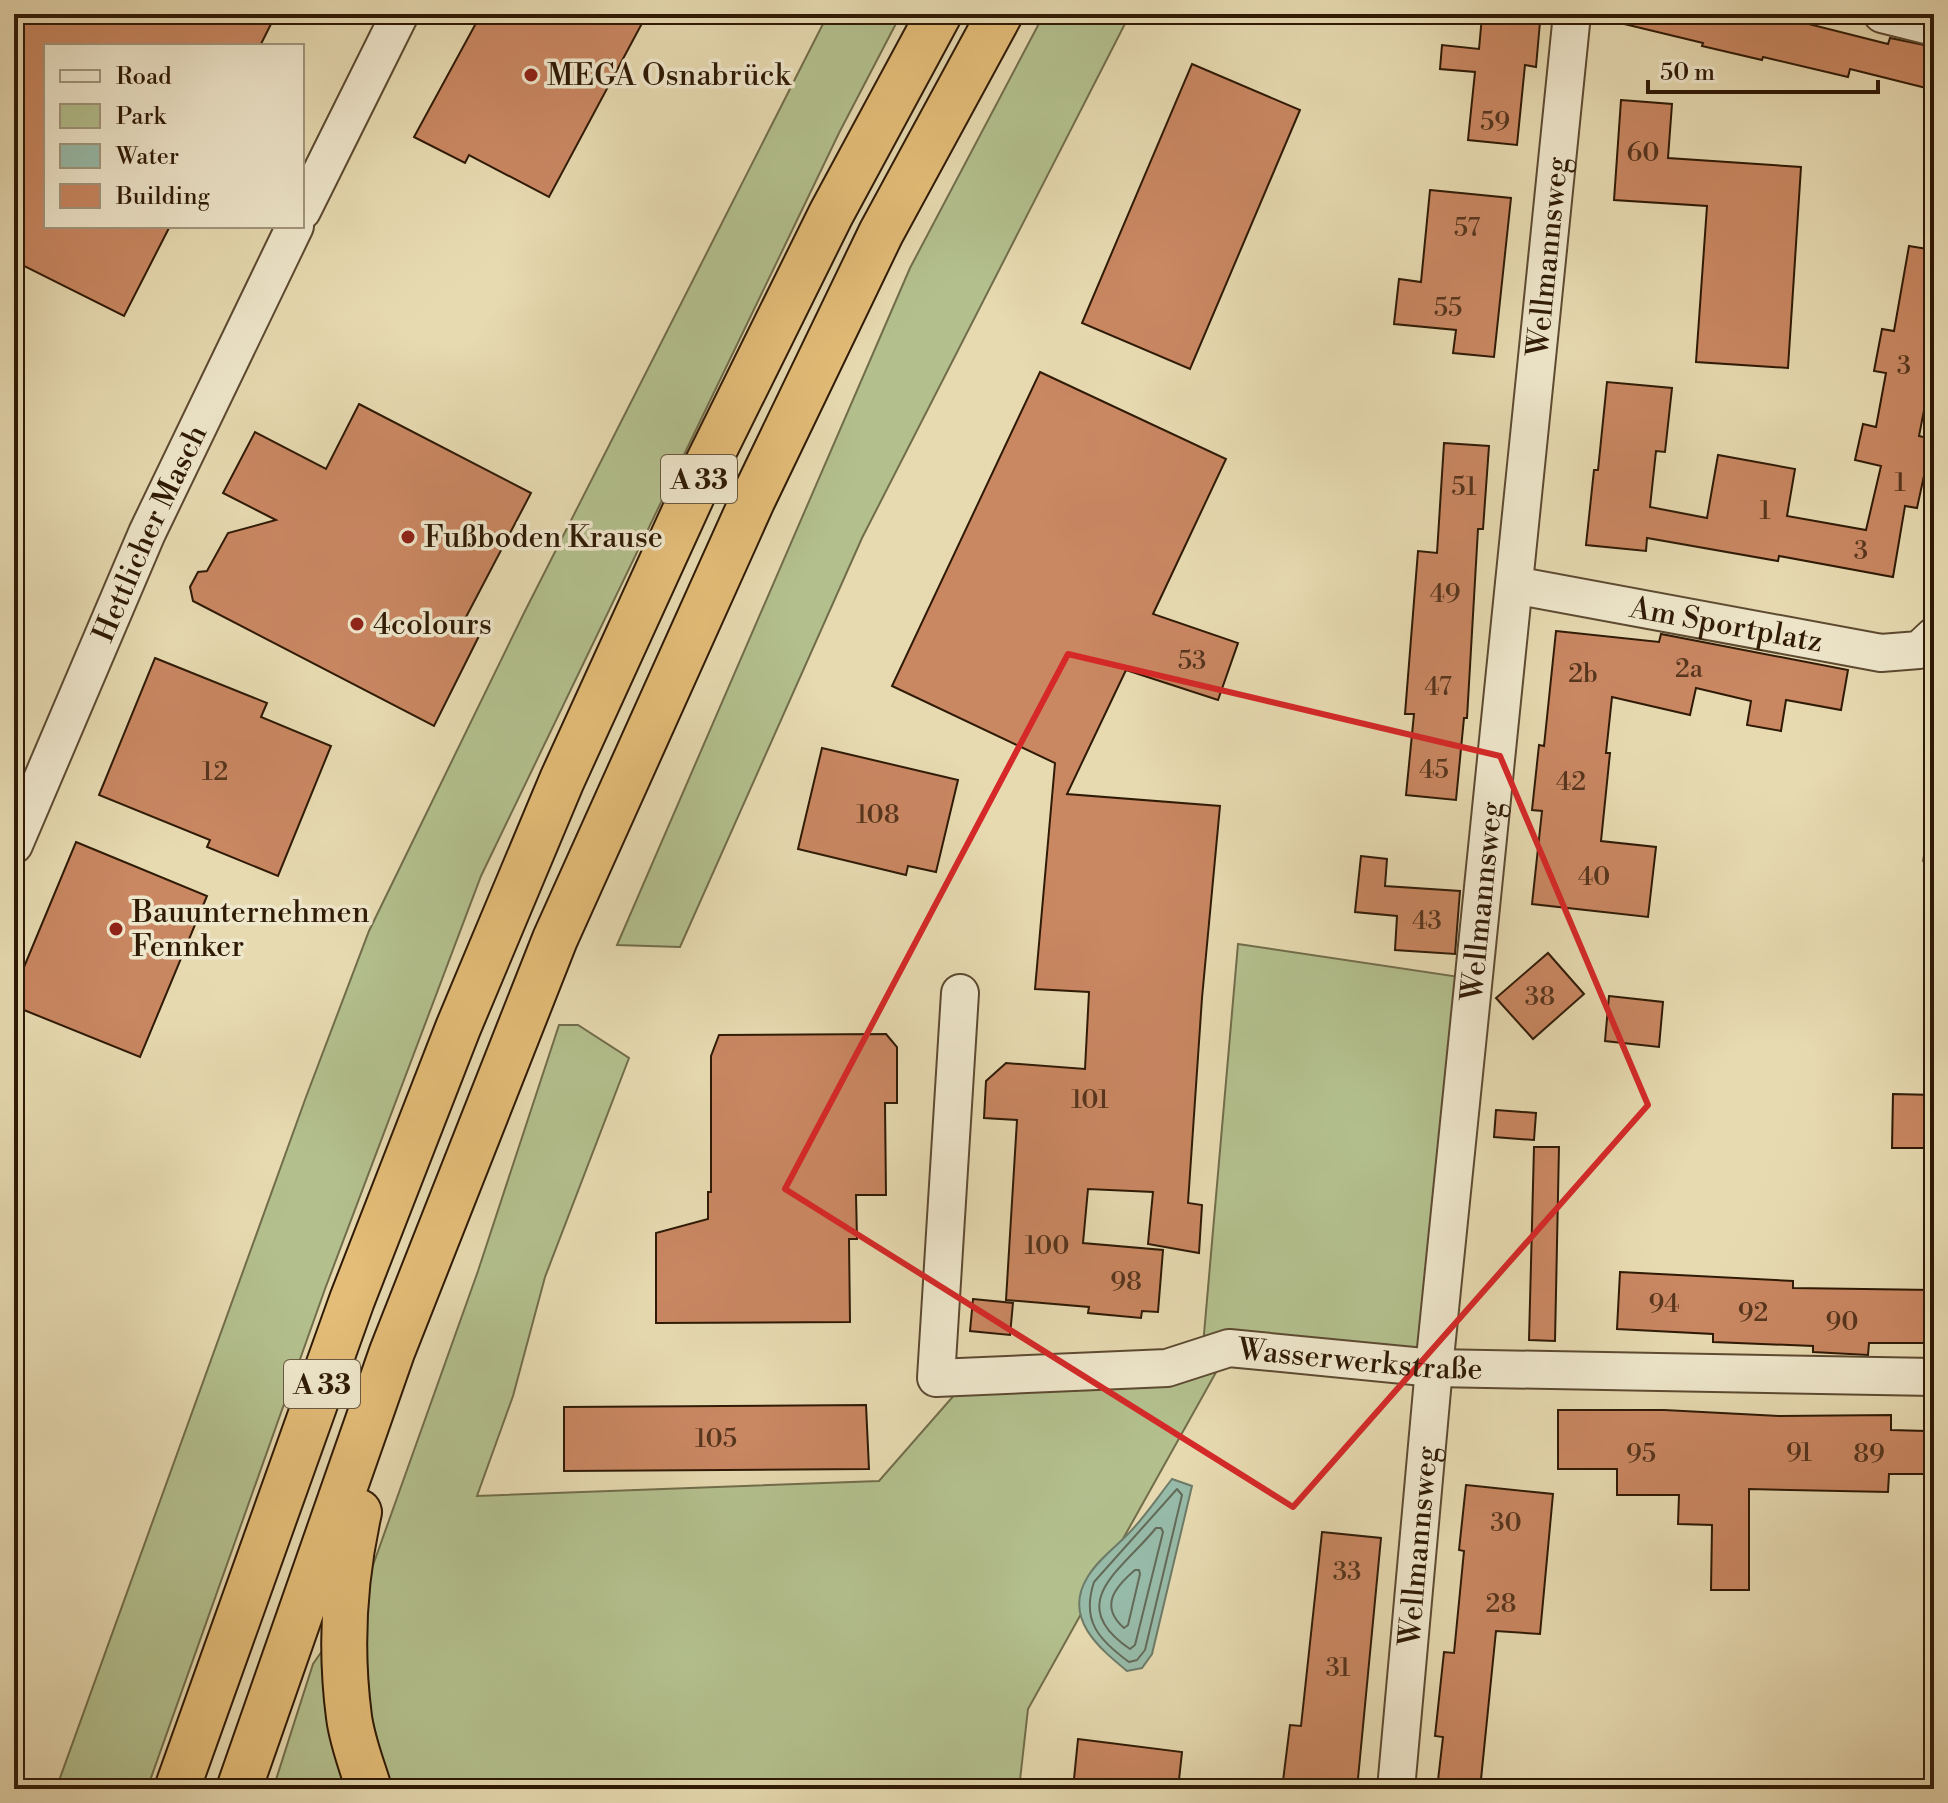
<svg xmlns="http://www.w3.org/2000/svg" width="1948" height="1803" viewBox="0 0 1948 1803" font-family="'Libre Bodoni',serif">
	<style>
		.green { fill: #b3c08e; stroke: #716d4a; stroke-width: 2 }
		.water { fill: #97bba9; stroke: #6d7b68; stroke-width: 2 }
		.lines { fill: none; stroke-linecap: round; stroke-linejoin: round }
		.shore { stroke: #636a58; stroke-width: 2 }
		.building { fill: #c98762; stroke: #2f1a06; stroke-width: 2 }
		.minor-casing { stroke: #5d4a31; stroke-width: 40 }
		.motorway-casing { stroke: #2f1a06; stroke-width: 48 }
		.minor { stroke: #efe7cc; stroke-width: 36 }
		.motorway { stroke: #e4bd78; stroke-width: 44 }
		.marked { fill: none; stroke: #d62828; stroke-width: 6; stroke-linejoin: round }
		.poi-dot { fill: #8f2418; stroke: #efe7cc; stroke-width: 3 }
		.labels { text-anchor: middle; stroke-width: 7; stroke-linejoin: round; paint-order: stroke }
		.number-label { font-size: 26px; fill: #56351d }
		.shield { fill: #efe7cc; stroke: #695841; stroke-width: 2 }
		.shield-label { font-size: 28px; font-weight: bold; fill: #2f1a06 }
		.poi-label { font-size: 30px; fill: #2f1a06; stroke: #efe7cc; text-anchor: start }
		.street-label { font-size: 30px; fill: #2f1a06; stroke: #efe7cc }
	</style>
	<rect width="100%" height="100%" fill="#e7dab1"/>
	<filter id="stains"><feTurbulence type="fractalNoise" baseFrequency=".0025" numOctaves="4"/><feColorMatrix values="0 0 0 0 .2 0 0 0 0 .09 0 0 0 0 .02 0 0 0 .5 -.17"/></filter>
	<radialGradient id="worn" r=".72"><stop offset=".6" stop-color="#630" stop-opacity="0"/><stop offset="1" stop-color="#630" stop-opacity=".3"/></radialGradient>
	<g class="green">
		<polygon points="828,14 901,14 839,133 481,876 325,1289 147,1789 56,1789 306,1097 369,931 524,613"/>
		<polygon points="1044,14 1130,14 862,538 680,947 617,945 910,268"/>
		<polygon points="1934,803 1934,863 1923,861"/>
		<polygon points="1238,944 1473,979 1434,1368 1229,1349 1028,1709 1019,1789 389,1789 371,1714 363,1623 372,1568 478,1271 559,1025 578,1025 629,1058 545,1277 513,1396 477,1496 879,1481 956,1393 1202,1357"/>
		<polygon points="343,1621 369,1789 273,1789 313,1664"/>
	</g>
	<path class="water" d="M1172 1479 1192 1486 1152 1654 1142 1668 1127 1671C1099 1648 1063 1618 1087 1578 1096 1562 1112 1550 1125 1537 1143 1520 1157 1498 1172 1479Z"/>
	<g class="lines">
		<g class="shore">
			<path d="M1177 1489 1182 1495 1145 1650 1137 1660 1129 1662C1099 1640 1081 1621 1094 1582Z"/>
			<path d="M1156 1528H1161L1163 1532 1135 1645 1130 1649C1062 1603 1123 1569 1156 1528Z"/>
			<path d="M1135 1570H1139L1140 1574 1128 1625 1124 1628C1099 1606 1115 1587 1135 1570Z"/>
		</g>
	</g>
	<g class="building">
		<polygon points="14,14 276,14 260,46 46,46 46,226 170,226 124,316 14,261"/>
		<polygon points="481,14 647,14 549,197 469,155 465,163 414,137"/>
		<polygon points="1621,14 1769,14 1888,44 1890,38 1934,47 1934,90 1850,69 1848,77 1763,57 1762,60 1702,46 1703,43 1620,23"/>
		<polygon points="1482,16 1540,22 1536,67 1525,65 1517,145 1468,140 1475,72 1440,69 1442,45 1479,49"/>
		<polygon points="1192,64 1300,110 1190,369 1082,323"/>
		<polygon points="1621,100 1672,104 1668,158 1801,167 1788,368 1696,362 1707,206 1614,200"/>
		<polygon points="1430,190 1511,198 1494,357 1453,353 1456,330 1394,324 1399,279 1421,282"/>
		<polygon points="1909,246 1934,250 1934,359 1919,436 1932,439 1917,508 1905,506 1893,577 1779,556 1778,561 1647,538 1646,551 1586,545 1594,470 1598,470 1607,382 1672,388 1665,452 1656,451 1650,507 1707,518 1718,455 1795,469 1787,516 1866,530 1881,466 1855,460 1863,424 1876,427 1886,373 1874,371 1882,329 1894,331"/>
		<polygon points="1040,372 1226,459 1153,614 1238,643 1218,700 1126,670 1067,794 1220,806 1202,998 1188,1203 1202,1205 1199,1253 1148,1244 1153,1192 1088,1189 1083,1243 1163,1250 1158,1312 1142,1311 1141,1318 1088,1313 1089,1307 1006,1300 1017,1120 984,1118 986,1081 1006,1063 1085,1069 1089,992 1035,989 1055,763 892,686"/>
		<polygon points="359,404 531,493 465,619 482,630 434,726 193,601 190,587 198,572 207,571 228,533 276,520 223,493 255,432 326,469"/>
		<polygon points="1444,443 1489,446 1483,529 1478,529 1467,718 1464,718 1456,800 1406,795 1414,714 1405,714 1418,551 1437,553"/>
		<polygon points="1556,631 1659,642 1661,634 1848,670 1841,710 1786,700 1781,731 1747,725 1751,701 1696,688 1690,715 1612,697 1606,753 1610,753 1601,841 1656,847 1648,917 1532,904 1542,811 1532,810 1539,745 1544,746"/>
		<polygon points="155,658 267,703 261,717 331,746 278,876 207,847 210,840 99,795"/>
		<polygon points="822,748 958,780 936,872 908,866 906,875 798,849"/>
		<polygon points="76,842 207,896 140,1057 14,1006 14,991"/>
		<polygon points="1361,856 1387,859 1385,886 1460,891 1455,954 1395,950 1397,916 1355,912"/>
		<polygon points="1548,953 1584,994 1533,1039 1496,998"/>
		<polygon points="1609,996 1663,1002 1659,1047 1605,1041"/>
		<polygon points="886,1034 897,1047 897,1103 885,1103 886,1195 856,1195 857,1239 849,1239 850,1322 656,1323 656,1233 708,1219 708,1192 711,1192 711,1056 719,1035"/>
		<polygon points="1893,1094 1934,1095 1934,1148 1892,1148"/>
		<polygon points="1496,1110 1536,1113 1534,1140 1494,1137"/>
		<polygon points="1534,1147 1559,1147 1555,1341 1529,1340"/>
		<polygon points="1620,1272 1793,1281 1793,1288 1934,1290 1934,1343 1869,1343 1868,1355 1813,1352 1813,1346 1713,1342 1713,1334 1617,1329"/>
		<polygon points="973,1299 1013,1303 1010,1335 970,1331"/>
		<polygon points="866,1405 869,1469 564,1471 564,1407"/>
		<polygon points="1558,1410 1664,1410 1779,1416 1891,1415 1891,1430 1926,1431 1925,1474 1889,1474 1888,1492 1749,1489 1749,1590 1711,1590 1712,1525 1678,1524 1679,1495 1617,1495 1617,1469 1558,1469"/>
		<polygon points="1466,1485 1553,1494 1540,1634 1496,1631 1480,1789 1437,1789 1443,1737 1435,1736 1444,1652 1454,1653 1464,1551 1459,1550"/>
		<polygon points="1322,1532 1381,1538 1357,1789 1282,1789 1290,1725 1301,1726"/>
		<polygon points="1078,1739 1182,1752 1178,1789 1073,1789"/>
	</g>
	<g class="lines">
		<defs>
			<g id="minor">
				<polyline points="1882,14 1934,27"/>
				<polyline points="302,211 400,14"/>
				<path id="s1" d="M1514 585 1881 653 1919 650 1934 636"/>
				<path id="s2" d="M14 845 147 533 295 226"/>
				<path id="s3" d="M960 993 936 1378 1167 1368 1229 1348 1434 1368 1934 1377"/>
				<path id="s4" d="M1396 1789 1434 1368 1572 14"/>
			</g>
			<g id="motorway">
				<path d="M359 1512C344 1579 340 1648 349 1717 352 1741 362 1766 369 1789"/>
				<polyline points="177,1789 352,1300 458,1028 562,780 694,491 831,214 939,14"/>
				<polyline points="239,1789 392,1352 555,939 753,499 881,233 1000,14"/>
			</g>
		</defs>
		<use href="#minor" class="minor-casing"/>
		<use href="#motorway" class="motorway-casing"/>
		<use href="#minor" class="minor"/>
		<use href="#motorway" class="motorway"/>
	</g>
	<path class="marked" d="M1068 654 1500 756 1648 1105 1293 1507 785 1189Z"/>
	<g class="poi-dot">
		<circle cx="531" cy="75" r="8"/>
		<circle cx="408" cy="537" r="8"/>
		<circle cx="357" cy="624" r="8"/>
		<circle cx="116" cy="929" r="8"/>
	</g>
	<g class="labels">
		<g class="number-label">
			<text x="1495" y="130">59</text>
			<text x="1643" y="161">60</text>
			<text x="1467" y="236">57</text>
			<text x="1448" y="316">55</text>
			<text x="1904" y="374">3</text>
			<text x="1900" y="491">1</text>
			<text x="1464" y="495">51</text>
			<text x="1765" y="519">1</text>
			<text x="1861" y="559">3</text>
			<text x="1445" y="602">49</text>
			<text x="1192" y="669">53</text>
			<text x="1689" y="677">2a</text>
			<text x="1583" y="682">2b</text>
			<text x="1438" y="695">47</text>
			<text x="1434" y="778">45</text>
			<text x="215" y="780">12</text>
			<text x="1571" y="790">42</text>
			<text x="878" y="823">108</text>
			<text x="1594" y="885">40</text>
			<text x="1427" y="929">43</text>
			<text x="1540" y="1005">38</text>
			<text x="1090" y="1108">101</text>
			<text x="1047" y="1254">100</text>
			<text x="1126" y="1290">98</text>
			<text x="1664" y="1312">94</text>
			<text x="1753" y="1321">92</text>
			<text x="1842" y="1330">90</text>
			<text x="716" y="1447">105</text>
			<text x="1799" y="1461">91</text>
			<text x="1641" y="1462">95</text>
			<text x="1869" y="1462">89</text>
			<text x="1506" y="1531">30</text>
			<text x="1347" y="1580">33</text>
			<text x="1501" y="1612">28</text>
			<text x="1338" y="1676">31</text>
		</g>
		<g class="shield">
			<rect x="661" y="455" width="76" height="48" rx="6"/>
			<rect x="284" y="1360" width="76" height="48" rx="6"/>
		</g>
		<g class="shield-label">
			<text x="699" y="489">A 33</text>
			<text x="322" y="1394">A 33</text>
		</g>
		<g class="poi-label">
			<text x="547" y="85">MEGA Osnabrück</text>
			<text x="424" y="547">Fußboden Krause</text>
			<text x="373" y="634">4colours</text>
			<text x="132" y="922">Bauunternehmen<tspan x="132" dy="34">Fennker</tspan></text>
		</g>
		<g class="street-label">
			<text dy="10" stroke="none"><textPath href="#s4" startOffset="1540">Wellmannsweg</textPath></text>
			<text dy="10" stroke="none"><textPath href="#s2" startOffset="340">Hettlicher Masch</textPath></text>
			<text dy="10" stroke="none"><textPath href="#s1" startOffset="216">Am Sportplatz</textPath></text>
			<text dy="10" stroke="none"><textPath href="#s4" startOffset="892">Wellmannsweg</textPath></text>
			<text dy="10" stroke="none"><textPath href="#s3" startOffset="814">Wasserwerkstraße</textPath></text>
			<text dy="10" stroke="none"><textPath href="#s4" startOffset="244">Wellmannsweg</textPath></text>
		</g>
	</g>
	<rect width="1948" height="1803" fill="none" stroke="#e7dab1" stroke-width="48"/>
	<rect x="16" y="16" width="1916" height="1771" fill="none" stroke="#2f1a06" stroke-width="4"/>
	<rect x="24" y="24" width="1900" height="1755" fill="none" stroke="#2f1a06" stroke-width="2"/>
	<rect x="44" y="44" width="260" height="184" fill="#efe7cc" stroke="#a2957d" stroke-width="2"/>
	<rect x="60" y="70" width="40" height="12" fill="#efe7cc" stroke="#a2957d" stroke-width="2"/>
	<text x="116" y="84" font-size="24" fill="#2f1a06">Road</text>
	<rect x="60" y="104" width="40" height="24" fill="#b3c08e" stroke="#a2957d" stroke-width="2"/>
	<text x="116" y="124" font-size="24" fill="#2f1a06">Park</text>
	<rect x="60" y="144" width="40" height="24" fill="#97bba9" stroke="#a2957d" stroke-width="2"/>
	<text x="116" y="164" font-size="24" fill="#2f1a06">Water</text>
	<rect x="60" y="184" width="40" height="24" fill="#c98762" stroke="#a2957d" stroke-width="2"/>
	<text x="116" y="204" font-size="24" fill="#2f1a06">Building</text>
	<path d="M1648 80v12h230v-12" fill="none" stroke="#2f1a06" stroke-width="4"/>
	<text x="1660" y="80" font-size="24" fill="#2f1a06" stroke="#efe7cc" stroke-width="6" paint-order="stroke">50 m</text>
	<rect width="100%" height="100%" filter="url(#stains)"/>
	<rect width="100%" height="100%" fill="url(#worn)"/>
</svg>
